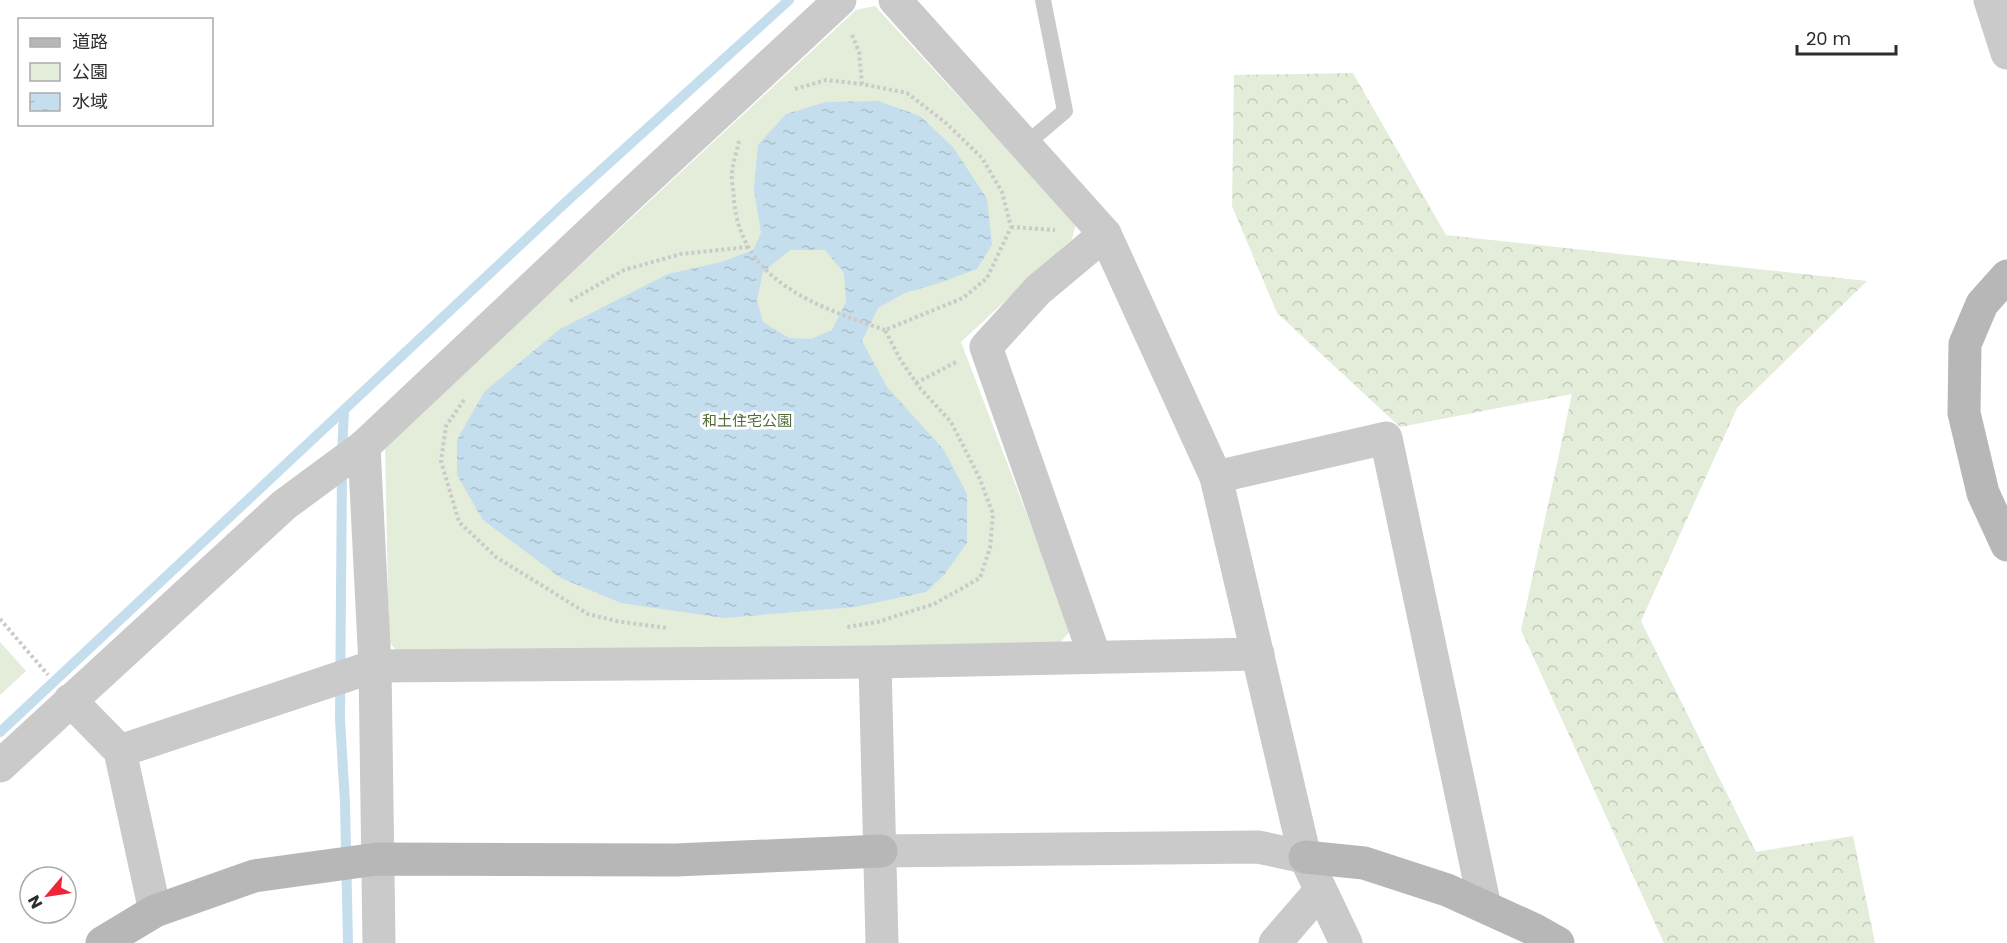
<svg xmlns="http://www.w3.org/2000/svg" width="2007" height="943" viewBox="0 0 2007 943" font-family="Poppins,'Noto Sans JP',sans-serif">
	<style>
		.green { fill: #e4ecda }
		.forest { fill: url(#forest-crowns) }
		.water { fill: url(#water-ripples); fill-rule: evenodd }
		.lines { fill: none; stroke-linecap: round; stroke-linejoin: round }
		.stream { stroke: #c5deed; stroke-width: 10 }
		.path { stroke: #cacaca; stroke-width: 4; stroke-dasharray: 3 3; stroke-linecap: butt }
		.lane { stroke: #cacaca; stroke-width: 16 }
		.street { stroke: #cacaca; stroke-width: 33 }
		.secondary { stroke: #b7b7b7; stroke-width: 33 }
		.labels { text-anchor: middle; stroke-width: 6; stroke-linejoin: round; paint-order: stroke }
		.park-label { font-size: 15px; fill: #516b39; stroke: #fff }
	</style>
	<defs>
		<pattern id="forest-crowns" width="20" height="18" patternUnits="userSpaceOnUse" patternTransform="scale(1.5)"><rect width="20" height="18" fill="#e4ecda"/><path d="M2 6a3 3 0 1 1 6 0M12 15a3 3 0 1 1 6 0" fill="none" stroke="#c4cbbb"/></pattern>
		<pattern id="water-ripples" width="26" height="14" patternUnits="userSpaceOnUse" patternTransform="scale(1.5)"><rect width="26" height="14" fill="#c5deed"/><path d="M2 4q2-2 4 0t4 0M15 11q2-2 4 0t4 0" fill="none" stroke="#aabfcc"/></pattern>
	</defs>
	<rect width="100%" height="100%" fill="#fff"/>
	<g class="green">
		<polygon points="875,6 1076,224 1072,239 961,342 1071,630 1059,644 398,652 389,642 385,446 856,10"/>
		<polygon points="0,642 26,671 0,695"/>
	</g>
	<polygon class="forest" points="1353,73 1446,235 1867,281 1737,408 1641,621 1756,852 1853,836 1875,943 1664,943 1521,630 1572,394 1400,427 1277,313 1232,206 1234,75"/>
	<path class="water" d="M878 101 920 116 953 147 987 199 992 245 977 269 939 283 905 293 878 308 862 341 887 387 944 450 967 494V543L944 575 926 592 855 607 724 618 621 603 561 578 483 520 457 475V440L484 392 560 329 668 274 721 262 753 250 761 233 754 190 758 145 786 114 826 102ZM790 250H825L844 273 846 302 832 330 811 339 789 338 763 322 757 300 763 272Z"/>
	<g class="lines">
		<g class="stream">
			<polyline points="342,454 344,410"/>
			<polyline points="342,470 340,719 345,803 348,943"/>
			<polyline points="0,732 566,202 789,0"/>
		</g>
		<g class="path">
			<polyline points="852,35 859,52 862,84"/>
			<polyline points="795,89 826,80 862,84 907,93 946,123 982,158 1002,192 1011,227 987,278 963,298 885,330 900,359 919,387 951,422 979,477 993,514 990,548 980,578 934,604 877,622 847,627"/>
			<path d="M739 141C737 151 733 162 732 173 731 181 734 191 734 200 741 282 818 307 885 330"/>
			<polyline points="1011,227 1055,230"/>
			<polyline points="570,301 624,270 681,254 747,247"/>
			<polyline points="916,383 956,362"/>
			<polyline points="464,400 446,426 441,461 459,522 496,557 588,614 616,621 667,628"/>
			<polyline points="0,619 48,675"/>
		</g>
		<polyline class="lane" points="1025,145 1065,111 1043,0"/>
		<g class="street">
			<polyline points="895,0 1105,234 1216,477 1305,857 1346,943"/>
			<polyline points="1990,0 2007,53"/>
			<polyline points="364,446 375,666 379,943"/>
			<polyline points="1216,477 1386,438 1485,907"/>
			<polyline points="1095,657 986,347 1038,290 1105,234"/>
			<polyline points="875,662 882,943"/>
			<polyline points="70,700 120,751 155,911"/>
			<polyline points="120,751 375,666 875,662 1258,654"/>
			<polyline points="0,766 284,505 364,446 627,198 840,0"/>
			<polyline points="881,851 1258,847 1305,857"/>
			<polyline points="1275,943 1320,891"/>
		</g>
		<g class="secondary">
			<polyline points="2007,276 1982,304 1965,344 1964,413 1983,493 2007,545"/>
			<polyline points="1305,857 1364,863 1447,890 1533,929 1558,943"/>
			<polyline points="102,943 155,911 254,876 377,859 676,860 881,851"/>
		</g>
	</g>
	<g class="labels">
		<g class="park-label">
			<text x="747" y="426">和土住宅公園</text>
		</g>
	</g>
	<rect x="18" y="18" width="195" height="108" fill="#ffffff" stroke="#ababab" stroke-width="1.5"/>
	<rect x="30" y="38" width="30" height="9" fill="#b7b7b7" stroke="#ababab" stroke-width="1.5"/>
	<text x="72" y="48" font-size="18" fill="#2d2d2d">道路</text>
	<rect x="30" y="63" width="30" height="18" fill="#e4ecda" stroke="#ababab" stroke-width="1.5"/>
	<text x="72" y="78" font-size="18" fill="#2d2d2d">公園</text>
	<rect x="30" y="93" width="30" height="18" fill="url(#water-ripples)" stroke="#ababab" stroke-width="1.5"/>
	<text x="72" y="108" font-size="18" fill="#2d2d2d">水域</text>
	<g transform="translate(48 895) rotate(241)"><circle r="28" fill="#ffffff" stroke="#ababab" stroke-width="1.5"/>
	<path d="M0-4.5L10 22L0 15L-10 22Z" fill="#ee2637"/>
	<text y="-9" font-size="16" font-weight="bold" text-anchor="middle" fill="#2d2d2d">N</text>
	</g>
	<path d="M1797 45v9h99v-9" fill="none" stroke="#2d2d2d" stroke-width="3"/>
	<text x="1806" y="45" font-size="18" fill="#2d2d2d" stroke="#ffffff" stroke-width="4.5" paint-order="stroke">20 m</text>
</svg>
